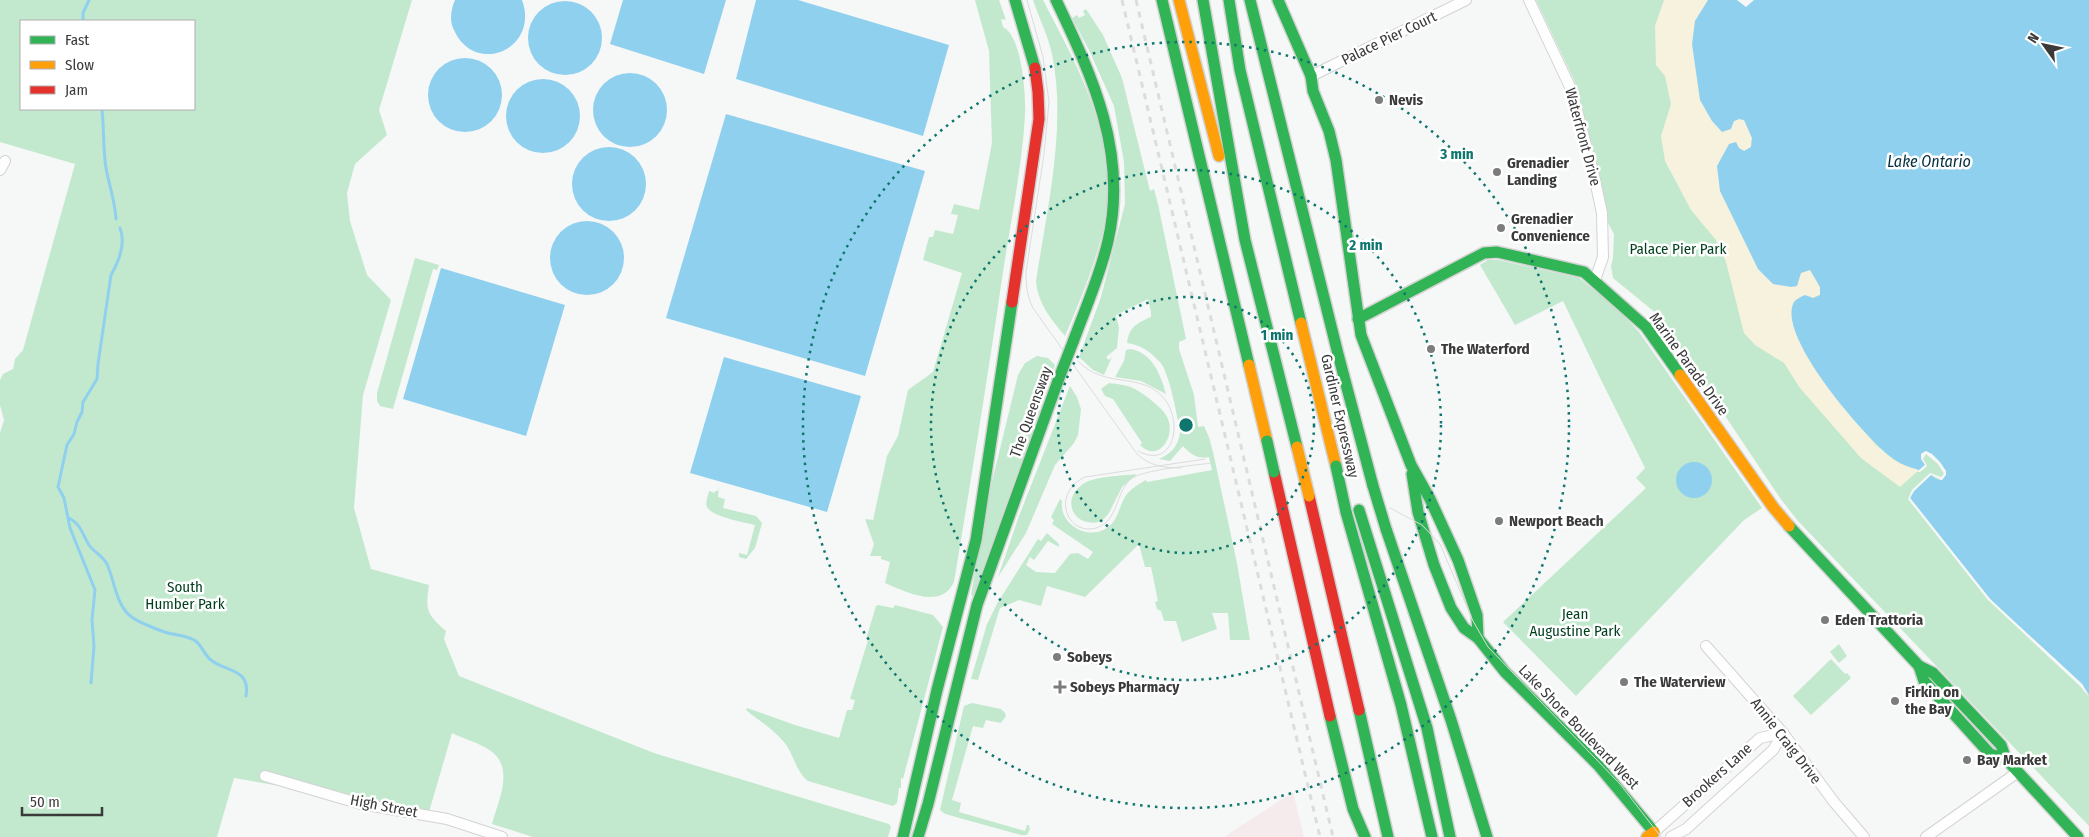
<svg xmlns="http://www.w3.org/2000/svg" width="2089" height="837" viewBox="0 0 2089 837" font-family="'Fira Sans Condensed',sans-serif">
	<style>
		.industrial { fill: #f5eaec }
		.green { fill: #c2e9ce; fill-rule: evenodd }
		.sand { fill: #f7f2dd }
		.water { fill: #90d0ef }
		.pier { fill: #f6f7f7 }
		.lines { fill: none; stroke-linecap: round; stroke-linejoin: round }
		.stream { stroke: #90d0ef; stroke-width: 3 }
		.street-casing { stroke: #d3d3d3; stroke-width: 12 }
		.fast-casing { stroke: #d3d3d3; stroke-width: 14 }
		.slow-casing { stroke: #d3d3d3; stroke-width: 14 }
		.jam-casing { stroke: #d3d3d3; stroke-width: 14 }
		.street { stroke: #fefefe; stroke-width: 10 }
		.fast { stroke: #30b455; stroke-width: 11 }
		.slow { stroke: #ff9f0a; stroke-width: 11 }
		.jam { stroke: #e5322d; stroke-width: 11 }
		.tram { stroke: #dcdcdc; stroke-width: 1 }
		.rail { stroke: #dcdcdc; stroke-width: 3; stroke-dasharray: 6 6; stroke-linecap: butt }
		.fast-bridge-casing { stroke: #d4d4d4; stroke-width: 14; stroke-linecap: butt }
		.slow-bridge-casing { stroke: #d4d4d4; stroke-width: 14; stroke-linecap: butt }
		.fast-bridge { stroke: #30b455; stroke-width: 11 }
		.slow-bridge { stroke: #ff9f0a; stroke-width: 11 }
		.ring { fill: none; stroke: #0f766e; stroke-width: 2.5; stroke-dasharray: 2.5 5 }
		.poi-dot { fill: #7c7c7c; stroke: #fff; stroke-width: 2 }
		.labels { text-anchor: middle; stroke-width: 5; stroke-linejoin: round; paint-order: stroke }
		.street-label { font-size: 15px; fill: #3a3a3a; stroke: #fff }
		.poi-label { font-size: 15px; font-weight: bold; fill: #3a3a3a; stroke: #fff; text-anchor: start }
		.park-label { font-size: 15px; fill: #003f1e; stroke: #fff }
		.water-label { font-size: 16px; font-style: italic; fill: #042f41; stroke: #fff }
		.centre { fill: #0f766e; stroke: #fff; stroke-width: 2.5 }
		.ring-label { font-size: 15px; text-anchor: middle; font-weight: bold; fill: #0f766e; stroke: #fff; stroke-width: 5; stroke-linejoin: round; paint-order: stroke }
	</style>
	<rect width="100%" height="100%" fill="#f6f7f7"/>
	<polygon class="industrial" points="1293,792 1304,837 1224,837"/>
	<g class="green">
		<path d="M0 0H412L379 110 387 135 355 164 347 193 350 221 367 275 391 300 363 395 354 508 371 569 429 585C425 610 427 615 446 631L444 639 459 676 654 753 889 824 891 827 888 837H533L492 824C498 801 515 769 491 751 480 743 464 739 452 733L429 812 234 778 217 837H0V433L4 420 0 405V380L3 374 13 369 15 359 23 350 75 164 0 142ZM21 21H194V109H21Z"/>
		<path d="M975 0H999L1006 20 1001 19 1003 27C1022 36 1026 95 1025 115 1022 167 1011 220 1003 272 988 376 971 479 954 582 941 610 906 592 885 583L890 562 881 559V556H870L874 544 865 519 873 520 887 456 898 436 908 390 933 372 962 273 923 260 929 237H933L935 230 953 234 958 215 951 214 954 204 979 210 992 143 989 51Z"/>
		<path d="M1033 0H1043C1082 75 1123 147 1102 235 1093 270 1079 303 1065 336 1051 319 1038 304 1036 281 1047 209 1067 126 1052 54 1048 36 1039 18 1033 0Z"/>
		<polygon points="1536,0 1708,0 1695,20 1921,459 1926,451 1940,462 1946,475 1910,498 1990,599 2029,634 2089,695 2089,826 1798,521 1780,498 1657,314 1613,278 1611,266 1613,258 1614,234 1608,223 1606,206 1580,99 1574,80"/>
		<path d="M1086 9 1103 35 1122 78 1150 191 1154 189 1158 204 1186 339 1179 342V349L1194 395 1198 427 1204 426 1209 437 1213 452 1237 563 1250 640H1230L1228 613H1212L1217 629 1182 642 1176 621H1164L1161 611 1157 609 1155 602 1158 601 1151 567H1145L1139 544 1085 597 1047 586 1041 606 1019 600 1000 608 978 680 971 679 987 624 998 602 1038 539 1041 541 1047 533 1059 544V547L1048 541 1034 560 1030 557 1026 565 1036 572 1055 573 1070 554 1078 553 1088 559 1093 552 1052 524 1054 520 1051 517 1060 499 1062 501C1059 524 1087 541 1107 528 1119 520 1119 504 1127 494 1132 488 1139 484 1146 480L1147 482 1212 470 1209 457C1196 459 1192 455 1183 446L1170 461 1159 459C1172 453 1178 446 1180 433 1178 419 1169 371 1160 362 1150 352 1142 345 1127 343 1129 327 1137 323 1151 317V312L1148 299 1116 315 1119 328 1117 348 1106 357 1109 360 1112 357 1104 375 1093 370 1079 357 1101 297 1125 204 1124 162 1114 106 1089 50 1072 18 1077 15 1079 18 1085 15 1083 11Z"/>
		<polygon points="415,258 439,265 437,270 433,269 393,409 380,406 377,401 377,393"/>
		<polygon points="1488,260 1498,260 1579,278 1615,307 1639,332 1762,508 1744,520 1576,696 1503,622 1646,488 1636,478 1645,468 1603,384 1563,301 1515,325 1480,265"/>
		<path d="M1130 349C1152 352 1161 375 1166 394L1141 381 1115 377 1124 361 1126 350Z"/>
		<polygon points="1037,356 1048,358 1055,365 1036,422 973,596 971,595 988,498 1018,375 1025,363"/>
		<path d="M1109 383C1117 384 1128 385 1135 389 1143 393 1164 409 1167 417 1177 436 1158 464 1140 445L1142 443 1113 399 1105 396 1101 389Z"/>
		<polygon points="1070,386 1077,397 1081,409 1078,435 1074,443 1055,465 1026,533 998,577 1019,516"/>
		<path d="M1137 474 1122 487 1109 513 1102 521C1075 530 1059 500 1083 484 1095 476 1122 476 1137 474Z"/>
		<path d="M719 486 718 497 725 499 723 508 756 516 762 523 755 548 746 559 739 557V553L747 555 755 525C744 522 712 517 707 507 705 502 708 496 709 491L715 493V491H718Z"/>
		<path d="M878 605 893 608 895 605 933 615 943 627 903 779 901 778V788H899L897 803 893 806 808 781C795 771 794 753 783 741 773 729 758 720 746 710L747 708 795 725 839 738 847 710H852L855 700 850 699 868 640 866 639 876 606Z"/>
		<polygon points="1839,644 1847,656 1839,663 1830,652"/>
		<polygon points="1831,659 1845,674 1847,673 1851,678 1811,715 1793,696"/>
		<polygon points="972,703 1001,709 1005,713 1006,716 1001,723 986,720 983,728 973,726 952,800 961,803 959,812 1025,831 1027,825 1029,825 1030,829 1027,835 1021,835 945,814 940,810 964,706"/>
	</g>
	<polygon class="sand" points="1664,0 1708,0 1695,20 1734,121 1739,119 1745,120 1752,138 1751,147 1744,151 1739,148 1798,278 1801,273 1810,269 1820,287 1820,295 1813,298 1828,388 1876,445 1893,459 1919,470 1900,487 1861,458 1800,388 1784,363 1755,345 1744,333 1726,262 1716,240 1691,210 1665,161 1661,136 1671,104 1665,76 1656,65 1655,26"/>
	<g class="water">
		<path d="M455 0H522C540 49 475 77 454 30 449 21 451 9 455 0Z"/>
		<polygon points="623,0 726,0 704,74 610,44"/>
		<polygon points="756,0 798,0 949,45 923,136 736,79"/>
		<path d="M1708 0H1737L1746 7 1754 0H2089V695L2082 684 1990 599 1910 498 1914 491 1931 475 1936 479 1942 480 1946 471 1926 451 1921 454 1925 465 1919 470C1909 467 1899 464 1891 457 1864 436 1779 339 1793 304 1795 299 1801 297 1805 295L1813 298 1820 295V287L1810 270 1801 273 1797 286 1791 287 1773 284 1758 269 1720 191 1717 166 1729 144 1736 142 1739 148 1744 151 1751 147 1752 138 1744 120 1739 119 1734 121 1731 129 1722 132 1712 121 1700 100 1692 44 1695 21Z"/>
		<circle cx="565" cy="38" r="37"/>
		<circle cx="465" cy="95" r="37"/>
		<circle cx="630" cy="110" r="37"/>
		<circle cx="543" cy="116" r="37"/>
		<polygon points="726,114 925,171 865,376 666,318"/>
		<circle cx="609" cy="184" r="37"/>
		<circle cx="587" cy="258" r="37"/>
		<polygon points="441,268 565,305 526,436 403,399"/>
		<polygon points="724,357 861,396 827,512 690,473"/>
		<circle cx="1694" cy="480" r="18"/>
	</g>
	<polygon class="pier" points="1926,451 1932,454 1940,462 1946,471 1946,475 1942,480 1931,475 1914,491 1910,498 1990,599 2082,684 2089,697 2080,686 1988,600 1908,499 1912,490 1930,473 1941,477 1944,474 1938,464 1926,454 1923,459 1927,466 1920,472 1917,472 1925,465 1921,459 1921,454"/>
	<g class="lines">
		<g class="stream">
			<polyline points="83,21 83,13 89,0"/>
			<path d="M102 109C104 128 103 149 106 168 109 185 115 201 116 219"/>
			<path d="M69 518C81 524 82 534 89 545 94 552 103 556 107 564 115 582 116 607 133 618 139 622 160 631 168 633 176 635 186 636 194 640 201 643 204 655 211 660 225 672 251 668 246 696"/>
			<path d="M91 683 94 646 92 620 95 590 70 528 64 498 58 487 67 445 74 434 77 422 82 412 83 402 97 379 98 364 111 275C119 261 126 243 120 228"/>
		</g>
		<defs>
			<g id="street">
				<polyline points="1529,0 1572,91 1594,176 1602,213 1603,257 1595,280"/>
				<polyline points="1311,76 1466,0"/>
				<polyline points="0,170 5,161"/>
				<polyline points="1706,646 1783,733 1834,802 1864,837"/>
				<polyline points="265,776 361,804 447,819 502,837"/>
				<polyline points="1654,832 1760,738 1783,733"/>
				<polyline points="1671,837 1686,829 1773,750 1783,733"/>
				<polyline points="1926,837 2018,772"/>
			</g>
			<g id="fast">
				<polyline points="1015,0 1035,68"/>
				<path d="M1056 0C1093 78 1128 153 1108 241 1100 276 1085 309 1073 342"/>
				<polyline points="1162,0 1249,365"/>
				<polyline points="1203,0 1245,240 1297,447"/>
				<polyline points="1229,0 1240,70 1301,323"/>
				<polyline points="1250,0 1338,354 1373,486"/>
				<polyline points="1278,0 1311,76"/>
				<polyline points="1311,76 1313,91 1329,131 1336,160 1361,335 1411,465 1430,499 1458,560 1477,615 1478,638"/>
				<polyline points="1358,319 1484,253 1497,252 1584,272 1646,327 1680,375"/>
				<polyline points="1412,474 1418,512 1434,565 1451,608 1464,628 1478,638 1505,672 1598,765 1654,832"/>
				<polyline points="1359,510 1427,728 1450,837"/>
				<polyline points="1346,512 1401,705 1432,837"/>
				<polyline points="1789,526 1919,666 1933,673 2001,745 2006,759 2078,837"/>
				<polyline points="1386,529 1451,720 1487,837"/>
				<polyline points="1919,666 1924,681 1990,754 2006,759"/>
				<polyline points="1359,710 1388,837"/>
				<polyline points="1330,716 1353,809 1365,837"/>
				<polyline points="903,837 937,690 976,540 1012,302"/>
				<polyline points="918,837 928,804 977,605 1059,378"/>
			</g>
			<g id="slow">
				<polyline points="1179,0 1219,156"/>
				<polyline points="1301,323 1336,466"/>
				<polyline points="1249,365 1267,441"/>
				<polyline points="1680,375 1773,507 1789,526"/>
				<polyline points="1647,837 1654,832"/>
			</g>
			<g id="jam">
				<polyline points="1012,302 1039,119 1038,92 1035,68"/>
				<polyline points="1274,472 1330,716"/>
				<polyline points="1309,496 1359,710"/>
			</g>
		</defs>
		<use href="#street" class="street-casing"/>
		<use href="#fast" class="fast-casing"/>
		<use href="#slow" class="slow-casing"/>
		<use href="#jam" class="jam-casing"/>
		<use href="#street" class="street"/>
		<use href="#fast" class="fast"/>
		<use href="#slow" class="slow"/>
		<use href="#jam" class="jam"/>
		<g class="tram">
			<path d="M1027 0 1043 57 1049 102 1044 154 1026 272C1026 286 1027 295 1033 308L1137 454C1150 466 1164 468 1181 468"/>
			<path d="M1078 361C1104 389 1139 372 1162 396 1185 420 1174 471 1138 451"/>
			<path d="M1205 459 1085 477C1051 493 1066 536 1096 528 1119 521 1115 492 1131 479 1144 469 1192 466 1211 463"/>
			<polyline points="1390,508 1422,525 1440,544 1473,621 1488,647 1620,784 1661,837"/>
		</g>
		<g class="rail">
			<polyline points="1122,0 1320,837"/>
			<polyline points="1136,0 1333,837"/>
		</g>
		<defs>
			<g id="fast-bridge">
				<polyline points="1059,378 1073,342"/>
				<polyline points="1267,441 1274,472"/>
				<polyline points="1336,466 1346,512"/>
				<polyline points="1373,486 1386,529"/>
			</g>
			<polyline id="slow-bridge" points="1297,447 1309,496"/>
		</defs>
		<use href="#fast-bridge" class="fast-bridge-casing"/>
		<use href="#slow-bridge" class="slow-bridge-casing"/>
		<use href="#fast-bridge" class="fast-bridge"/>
		<use href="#slow-bridge" class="slow-bridge"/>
	</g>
	<g class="ring">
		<circle cx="1186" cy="425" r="128"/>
		<circle cx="1186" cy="425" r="255"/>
		<circle cx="1186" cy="425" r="383"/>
	</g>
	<g class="poi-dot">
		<circle cx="1379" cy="100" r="5"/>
		<circle cx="1497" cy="172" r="5"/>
		<circle cx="1501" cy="228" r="5"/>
		<circle cx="1431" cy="349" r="5"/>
		<circle cx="1499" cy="521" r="5"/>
		<circle cx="1825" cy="620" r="5"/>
		<circle cx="1057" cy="657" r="5"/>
		<circle cx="1624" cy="682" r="5"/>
		<path d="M1057.5 679.5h5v5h5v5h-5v5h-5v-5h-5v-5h5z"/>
		<circle cx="1895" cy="701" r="5"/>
		<circle cx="1967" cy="760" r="5"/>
	</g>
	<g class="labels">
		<g class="street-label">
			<text transform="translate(1389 38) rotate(-26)" y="5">Palace Pier Court</text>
			<text transform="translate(1583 137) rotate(75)" y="5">Waterfront Drive</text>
			<text transform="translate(1689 364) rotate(54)" y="5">Marine Parade Drive</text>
			<text transform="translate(1031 412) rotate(-70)" y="5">The Queensway</text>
			<text transform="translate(1340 416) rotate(77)" y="5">Gardiner Expressway</text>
			<text transform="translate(1579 727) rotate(46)" y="5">Lake Shore Boulevard West</text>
			<text transform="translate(1786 741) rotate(52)" y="5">Annie Craig Drive</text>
			<text transform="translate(1717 775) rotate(-42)" y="5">Brookers Lane</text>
			<text transform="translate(384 806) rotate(11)" y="5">High Street</text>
		</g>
		<g class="poi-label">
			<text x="1389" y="105">Nevis</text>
			<text x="1507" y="168">Grenadier<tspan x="1507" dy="17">Landing</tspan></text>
			<text x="1511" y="224">Grenadier<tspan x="1511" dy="17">Convenience</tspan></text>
			<text x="1441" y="354">The Waterford</text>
			<text x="1509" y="526">Newport Beach</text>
			<text x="1835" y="625">Eden Trattoria</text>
			<text x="1067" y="662">Sobeys</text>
			<text x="1634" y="687">The Waterview</text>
			<text x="1070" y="692">Sobeys Pharmacy</text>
			<text x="1905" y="697">Firkin on<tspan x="1905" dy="17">the Bay</tspan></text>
			<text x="1977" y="765">Bay Market</text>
		</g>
		<g class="park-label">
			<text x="1678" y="254">Palace Pier Park</text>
			<text x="185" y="592">South<tspan x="185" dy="17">Humber Park</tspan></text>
			<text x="1575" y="619">Jean<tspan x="1575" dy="17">Augustine Park</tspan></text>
		</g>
		<g class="water-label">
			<text x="1929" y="167">Lake Ontario</text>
		</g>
	</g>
	<circle cx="1186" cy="425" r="8" class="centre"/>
	<g class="ring-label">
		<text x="1457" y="159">3 min</text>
		<text x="1366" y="250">2 min</text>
		<text x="1277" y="340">1 min</text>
	</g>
	<rect x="20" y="20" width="175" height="90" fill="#ffffff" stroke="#b0b0b0"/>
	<rect x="30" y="36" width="25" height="8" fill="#30b455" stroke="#b0b0b0"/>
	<text x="65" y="45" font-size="15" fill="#3a3a3a">Fast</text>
	<rect x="30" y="61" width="25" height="8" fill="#ff9f0a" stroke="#b0b0b0"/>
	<text x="65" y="70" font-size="15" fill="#3a3a3a">Slow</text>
	<rect x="30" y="86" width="25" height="8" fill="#e5322d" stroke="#b0b0b0"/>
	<text x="65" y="95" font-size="15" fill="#3a3a3a">Jam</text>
	<g transform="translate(2044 45) rotate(303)" stroke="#ffffff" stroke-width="4" paint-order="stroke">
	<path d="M0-4L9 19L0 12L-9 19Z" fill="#3a3a3a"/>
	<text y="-8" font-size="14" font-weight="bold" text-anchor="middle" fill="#3a3a3a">N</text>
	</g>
	<path d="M22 807v8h80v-8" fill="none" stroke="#3a3a3a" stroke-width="2.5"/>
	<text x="30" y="807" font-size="15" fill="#3a3a3a" stroke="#ffffff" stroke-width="4" paint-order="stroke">50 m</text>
</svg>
